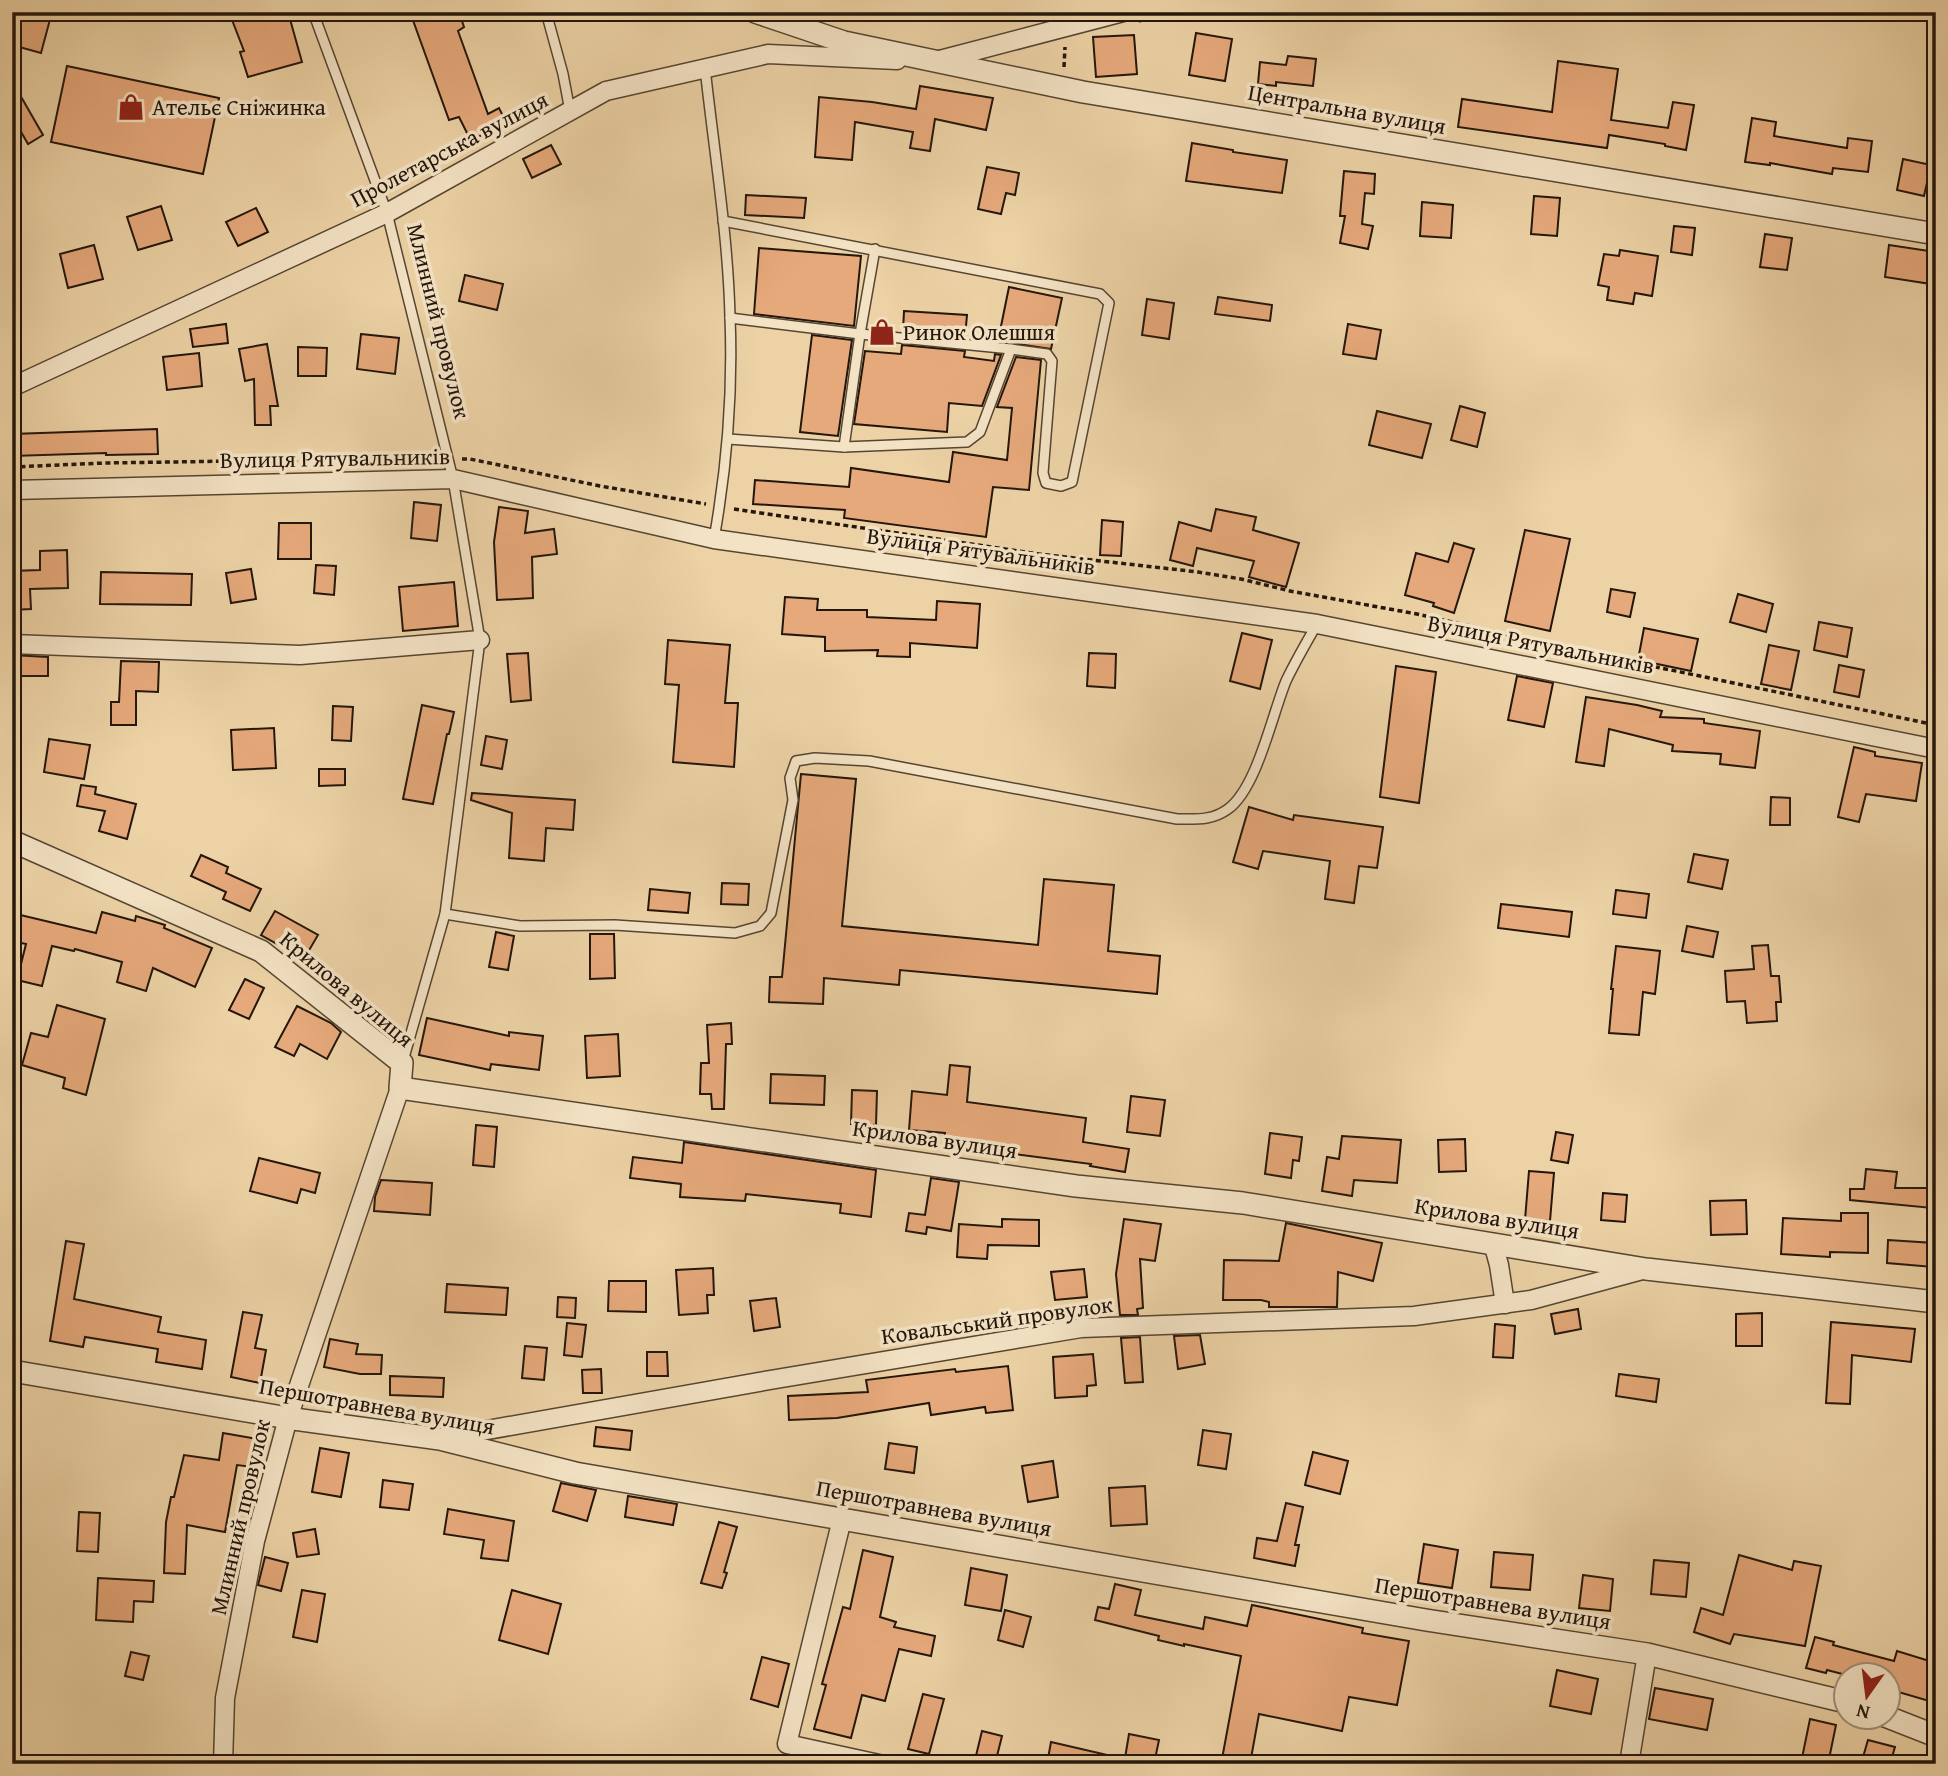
<svg xmlns="http://www.w3.org/2000/svg" width="1948" height="1776" viewBox="0 0 1948 1776" font-family="'Gentium Book Plus',serif">
	<style>
		.building { fill: #e6a97b; stroke: #24160c; stroke-width: 2 }
		.lines { fill: none; stroke-linecap: round; stroke-linejoin: round }
		.service-casing { stroke: #564532; stroke-width: 12 }
		.minor-casing { stroke: #564532; stroke-width: 21 }
		.tertiary-casing { stroke: #564532; stroke-width: 24 }
		.path { stroke: #24160c; stroke-width: 3.5; stroke-dasharray: 5 3.5; stroke-linecap: butt }
		.service { stroke: #f3e2c4; stroke-width: 9 }
		.minor { stroke: #f3e2c4; stroke-width: 18 }
		.tertiary { stroke: #f3e2c4; stroke-width: 21 }
		.labels { text-anchor: middle; stroke-width: 7; stroke-linejoin: round; paint-order: stroke }
		.poi-label { font-size: 23px; fill: #24160c; stroke: #f3e2c4; text-anchor: start }
		.street-label { font-size: 23px; fill: #24160c; stroke: #f3e2c4 }
	</style>
	<rect width="100%" height="100%" fill="#ecd2a5"/>
	<filter id="stains"><feTurbulence type="fractalNoise" baseFrequency=".00286" numOctaves="4"/><feColorMatrix values="0 0 0 0 .2 0 0 0 0 .09 0 0 0 0 .02 0 0 0 .5 -.17"/></filter>
	<radialGradient id="worn" r=".72"><stop offset=".6" stop-color="#630" stop-opacity="0"/><stop offset="1" stop-color="#630" stop-opacity=".3"/></radialGradient>
	<g class="building">
		<polygon points="12,12 52,12 41,53 12,45"/>
		<polygon points="229,12 288,12 302,62 248,77 240,52 244,51"/>
		<polygon points="410,12 459,12 464,27 458,31 488,114 499,108 506,122 471,141 459,117 449,120"/>
		<polygon points="1196,33 1232,39 1225,81 1189,75"/>
		<polygon points="1134,35 1137,74 1096,77 1093,37"/>
		<polygon points="1288,56 1316,59 1313,86 1276,82 1276,86 1258,84 1260,62 1286,65"/>
		<polygon points="1558,61 1618,69 1611,120 1668,128 1673,102 1694,105 1686,150 1665,146 1665,144 1609,135 1607,148 1458,127 1462,99 1552,112"/>
		<polygon points="67,66 219,98 203,174 51,142"/>
		<polygon points="12,81 43,135 28,144 12,116"/>
		<polygon points="920,86 993,98 986,130 935,119 930,151 910,148 913,132 855,122 852,160 815,157 819,97 872,102 916,109"/>
		<polygon points="1752,118 1776,122 1774,136 1847,148 1848,138 1872,141 1868,172 1833,168 1832,174 1770,163 1770,165 1745,162"/>
		<polygon points="1192,143 1233,150 1233,152 1287,160 1282,193 1186,181"/>
		<polygon points="551,145 561,164 532,178 523,159"/>
		<polygon points="1903,159 1931,165 1924,196 1897,190"/>
		<polygon points="987,167 1019,173 1015,195 1006,193 1001,214 978,209"/>
		<polygon points="1344,171 1375,174 1374,194 1365,193 1362,224 1373,226 1368,249 1340,243 1345,216 1340,216"/>
		<polygon points="746,195 806,198 804,218 745,215"/>
		<polygon points="1534,196 1560,198 1557,236 1531,234"/>
		<polygon points="1422,202 1453,205 1451,238 1420,236"/>
		<polygon points="161,206 172,240 138,250 127,217"/>
		<polygon points="256,208 268,232 238,246 226,222"/>
		<polygon points="1674,226 1695,228 1692,255 1671,252"/>
		<polygon points="1765,234 1792,238 1787,270 1760,267"/>
		<polygon points="94,245 103,279 68,288 60,254"/>
		<polygon points="1889,245 1936,252 1931,284 1885,277"/>
		<polygon points="759,248 861,256 854,326 754,314"/>
		<polygon points="1620,250 1658,256 1652,296 1635,293 1633,304 1607,300 1609,287 1598,285 1604,254 1619,256"/>
		<polygon points="465,275 503,284 497,310 459,301"/>
		<polygon points="1009,287 1062,298 1051,349 998,341"/>
		<polygon points="1218,297 1272,305 1270,321 1215,314"/>
		<polygon points="1147,299 1174,303 1169,339 1142,335"/>
		<polygon points="904,311 967,315 965,337 903,331"/>
		<polygon points="226,324 228,343 193,347 190,329"/>
		<polygon points="1348,324 1381,330 1376,359 1343,354"/>
		<polygon points="361,334 399,338 395,374 357,369"/>
		<polygon points="812,335 852,340 838,436 800,432"/>
		<polygon points="267,344 278,406 270,406 271,425 255,425 254,379 245,381 239,349"/>
		<polygon points="902,345 965,351 964,357 994,361 995,354 1001,355 982,406 949,403 947,432 854,424 865,351 901,354"/>
		<polygon points="298,347 327,348 326,376 298,376"/>
		<polygon points="199,353 202,386 167,390 163,357"/>
		<polygon points="1016,357 1041,360 1029,490 993,487 986,537 844,518 845,510 753,504 755,480 849,487 851,468 949,482 953,452 1007,460 1012,408 997,407"/>
		<polygon points="1460,406 1485,413 1477,447 1451,440"/>
		<polygon points="1377,411 1431,424 1422,458 1369,445"/>
		<polygon points="157,429 158,454 106,455 106,453 12,456 12,434"/>
		<polygon points="414,502 441,505 437,541 411,538"/>
		<polygon points="499,507 528,511 525,533 554,529 557,554 532,557 533,598 497,600 494,542"/>
		<polygon points="1216,509 1256,517 1253,530 1299,543 1286,587 1249,577 1254,561 1197,548 1193,566 1170,560 1179,522 1211,531"/>
		<polygon points="1102,520 1123,522 1121,556 1100,555"/>
		<polygon points="279,523 311,523 311,559 278,559"/>
		<polygon points="1525,530 1570,539 1550,631 1505,621"/>
		<polygon points="1454,543 1474,549 1454,613 1433,606 1434,603 1405,595 1416,553 1448,562"/>
		<polygon points="67,550 68,588 30,589 31,609 12,610 12,571 40,570 40,551"/>
		<polygon points="316,565 336,566 334,595 314,593"/>
		<polygon points="251,569 256,599 231,603 226,573"/>
		<polygon points="101,572 192,574 191,605 100,604"/>
		<polygon points="454,582 458,626 403,631 399,587"/>
		<polygon points="1611,589 1635,593 1630,617 1607,612"/>
		<polygon points="1738,594 1773,604 1766,632 1730,622"/>
		<polygon points="785,597 818,599 817,610 867,610 867,617 936,620 937,601 980,604 977,648 910,643 910,657 877,656 878,650 825,651 825,637 782,634"/>
		<polygon points="1819,622 1852,628 1847,657 1814,650"/>
		<polygon points="1644,628 1698,639 1691,671 1638,660"/>
		<polygon points="1242,633 1272,640 1260,689 1230,681"/>
		<polygon points="668,640 730,645 725,703 738,703 734,767 673,762 679,685 665,684"/>
		<polygon points="1769,645 1799,651 1791,690 1761,684"/>
		<polygon points="528,653 531,700 511,702 507,654"/>
		<polygon points="1089,653 1116,654 1115,688 1087,686"/>
		<polygon points="12,655 48,657 48,676 12,676"/>
		<polygon points="121,661 159,662 158,692 136,691 136,725 111,725 111,702 119,702"/>
		<polygon points="1839,665 1864,670 1859,697 1834,692"/>
		<polygon points="1396,666 1436,672 1419,803 1380,797"/>
		<polygon points="1517,676 1553,683 1544,727 1508,720"/>
		<polygon points="1586,697 1637,705 1662,711 1660,717 1704,719 1704,723 1760,731 1755,768 1720,764 1721,754 1672,751 1673,745 1609,729 1604,766 1576,762"/>
		<polygon points="422,705 454,712 449,734 447,734 433,804 403,799"/>
		<polygon points="333,706 353,707 351,741 332,740"/>
		<polygon points="274,728 276,768 233,770 231,730"/>
		<polygon points="486,736 507,740 502,769 481,765"/>
		<polygon points="49,739 90,745 84,779 44,772"/>
		<polygon points="1854,747 1875,752 1875,756 1922,763 1916,801 1866,794 1859,822 1838,817"/>
		<polygon points="319,769 345,769 345,785 319,786"/>
		<polygon points="801,774 856,779 842,926 1038,945 1044,879 1114,885 1108,951 1160,956 1157,994 900,970 899,985 824,978 823,1004 769,1002 770,977 782,977"/>
		<polygon points="81,785 96,787 95,794 136,804 127,839 99,831 105,811 77,806"/>
		<polygon points="472,793 575,800 573,830 546,828 544,861 509,858 512,813 471,800"/>
		<polygon points="1771,797 1790,798 1790,825 1770,825"/>
		<polygon points="1249,807 1293,820 1294,815 1383,827 1377,868 1359,866 1354,903 1325,899 1330,861 1263,851 1258,869 1233,862"/>
		<polygon points="1694,854 1728,860 1722,889 1688,882"/>
		<polygon points="201,855 228,867 226,873 261,889 250,911 223,899 226,892 191,876"/>
		<polygon points="722,883 749,884 748,905 721,904"/>
		<polygon points="650,889 690,893 688,913 648,910"/>
		<polygon points="1616,890 1649,894 1646,918 1613,914"/>
		<polygon points="1501,904 1572,912 1569,937 1498,928"/>
		<polygon points="275,911 318,935 304,959 261,935"/>
		<polygon points="102,912 135,921 136,916 165,925 164,928 212,948 195,987 153,968 146,991 117,982 122,962 75,949 74,951 52,946 42,986 17,980 26,944 12,941 12,913 96,933"/>
		<polygon points="1687,926 1718,932 1713,957 1682,951"/>
		<polygon points="496,932 514,936 508,970 489,967"/>
		<polygon points="590,934 614,934 615,978 590,979"/>
		<polygon points="1768,945 1771,976 1779,976 1781,1002 1776,1002 1777,1021 1747,1023 1745,1001 1727,1002 1725,971 1754,969 1752,946"/>
		<polygon points="1616,946 1660,951 1655,994 1643,992 1639,1035 1609,1033 1613,989 1611,989"/>
		<polygon points="245,979 264,988 249,1019 229,1010"/>
		<polygon points="57,1005 105,1019 86,1095 63,1088 65,1078 22,1065 31,1033 48,1037"/>
		<polygon points="297,1006 331,1023 341,1032 327,1059 300,1044 294,1056 275,1047"/>
		<polygon points="427,1018 509,1036 509,1032 543,1036 539,1070 491,1064 490,1070 419,1055"/>
		<polygon points="731,1023 732,1044 726,1044 724,1109 712,1109 711,1094 700,1094 701,1063 709,1063 707,1025"/>
		<polygon points="618,1034 620,1076 587,1078 585,1036"/>
		<polygon points="950,1065 970,1067 967,1102 1086,1118 1083,1142 1129,1149 1125,1172 1090,1166 1091,1164 944,1145 945,1133 909,1130 912,1091 947,1095"/>
		<polygon points="771,1074 825,1076 824,1105 770,1103"/>
		<polygon points="852,1090 877,1091 876,1125 851,1124"/>
		<polygon points="1131,1096 1165,1100 1160,1136 1127,1132"/>
		<polygon points="476,1125 497,1127 494,1167 473,1165"/>
		<polygon points="1556,1132 1573,1135 1568,1163 1551,1160"/>
		<polygon points="1270,1133 1302,1137 1299,1161 1293,1160 1291,1178 1265,1174"/>
		<polygon points="1342,1136 1401,1140 1397,1183 1354,1180 1352,1196 1322,1191 1327,1157 1339,1159"/>
		<polygon points="1465,1139 1466,1171 1439,1172 1438,1140"/>
		<polygon points="684,1142 876,1170 871,1217 840,1213 841,1204 746,1194 745,1201 680,1197 681,1184 630,1178 633,1157 682,1163"/>
		<polygon points="259,1158 320,1173 315,1193 301,1189 297,1203 250,1191"/>
		<polygon points="1866,1169 1897,1172 1895,1188 1932,1188 1932,1208 1850,1200 1850,1189 1864,1189"/>
		<polygon points="1529,1171 1554,1173 1550,1221 1525,1220"/>
		<polygon points="931,1178 959,1182 951,1231 927,1227 926,1234 906,1231 909,1213 925,1215"/>
		<polygon points="381,1180 432,1183 430,1215 374,1211 375,1197"/>
		<polygon points="1603,1193 1627,1195 1625,1222 1601,1220"/>
		<polygon points="1746,1200 1747,1234 1711,1235 1710,1201"/>
		<polygon points="1841,1213 1868,1213 1868,1253 1830,1252 1830,1257 1781,1254 1783,1218 1841,1221"/>
		<polygon points="1002,1219 1039,1220 1039,1246 988,1245 987,1259 957,1257 959,1224 1002,1227"/>
		<polygon points="1124,1219 1161,1224 1155,1261 1140,1259 1143,1308 1137,1309 1138,1315 1120,1315 1116,1274"/>
		<polygon points="1286,1223 1382,1243 1373,1281 1338,1272 1337,1307 1269,1307 1269,1302 1261,1300 1223,1300 1224,1260 1279,1261"/>
		<polygon points="1888,1240 1934,1243 1933,1267 1887,1263"/>
		<polygon points="66,1241 84,1244 74,1299 161,1317 158,1332 206,1340 202,1369 156,1362 158,1349 85,1337 83,1347 50,1341"/>
		<polygon points="713,1268 714,1295 707,1295 708,1313 679,1315 676,1270"/>
		<polygon points="1084,1269 1087,1297 1055,1300 1051,1272"/>
		<polygon points="609,1281 646,1281 646,1312 608,1311"/>
		<polygon points="447,1284 508,1288 506,1315 445,1312"/>
		<polygon points="558,1297 576,1298 575,1318 557,1317"/>
		<polygon points="776,1298 780,1327 754,1331 750,1301"/>
		<polygon points="1578,1309 1581,1329 1555,1334 1551,1314"/>
		<polygon points="243,1312 262,1315 255,1348 266,1350 260,1383 231,1377"/>
		<polygon points="1762,1313 1762,1346 1736,1346 1736,1314"/>
		<polygon points="1831,1322 1915,1329 1911,1362 1852,1355 1850,1404 1826,1403"/>
		<polygon points="567,1323 586,1325 582,1357 564,1355"/>
		<polygon points="1495,1324 1515,1326 1513,1358 1493,1357"/>
		<polygon points="1200,1335 1205,1364 1178,1369 1174,1336"/>
		<polygon points="1140,1337 1143,1382 1125,1383 1121,1338"/>
		<polygon points="330,1339 358,1344 356,1354 382,1355 381,1374 360,1374 324,1367"/>
		<polygon points="525,1346 547,1348 544,1380 522,1378"/>
		<polygon points="647,1352 667,1352 668,1376 647,1376"/>
		<polygon points="1093,1354 1096,1385 1087,1386 1087,1396 1055,1398 1053,1357"/>
		<polygon points="1008,1366 1013,1410 986,1413 985,1407 931,1415 929,1403 837,1418 789,1420 788,1396 868,1392 866,1380 955,1369 956,1372"/>
		<polygon points="601,1369 602,1393 583,1393 582,1370"/>
		<polygon points="1619,1374 1659,1379 1656,1402 1616,1396"/>
		<polygon points="390,1376 444,1378 443,1397 390,1395"/>
		<polygon points="596,1427 632,1431 630,1450 594,1446"/>
		<polygon points="1203,1430 1231,1434 1226,1469 1198,1465"/>
		<polygon points="223,1433 258,1439 253,1467 237,1465 225,1532 187,1525 185,1574 164,1573 166,1522 171,1497 174,1497 184,1455 219,1460"/>
		<polygon points="889,1443 917,1447 914,1473 885,1469"/>
		<polygon points="320,1448 349,1453 341,1497 312,1492"/>
		<polygon points="1313,1452 1348,1461 1340,1494 1305,1485"/>
		<polygon points="1053,1461 1058,1497 1028,1502 1022,1466"/>
		<polygon points="383,1480 413,1484 409,1510 380,1507"/>
		<polygon points="561,1483 596,1490 587,1521 553,1511"/>
		<polygon points="1145,1486 1147,1524 1111,1526 1109,1488"/>
		<polygon points="628,1496 677,1504 673,1525 625,1517"/>
		<polygon points="1286,1503 1303,1507 1295,1545 1299,1545 1295,1566 1254,1558 1257,1538 1277,1541"/>
		<polygon points="448,1509 514,1521 508,1561 481,1558 484,1540 444,1534"/>
		<polygon points="79,1512 100,1513 98,1552 77,1551"/>
		<polygon points="719,1522 737,1527 724,1572 727,1573 722,1588 701,1583"/>
		<polygon points="315,1529 319,1554 297,1557 293,1533"/>
		<polygon points="1424,1544 1458,1550 1452,1588 1418,1583"/>
		<polygon points="863,1550 893,1557 880,1617 896,1622 894,1627 935,1636 931,1656 899,1649 885,1701 862,1695 851,1738 814,1729 826,1685 822,1684 843,1607 850,1609"/>
		<polygon points="1494,1552 1533,1555 1530,1590 1491,1587"/>
		<polygon points="1739,1555 1792,1570 1794,1561 1821,1566 1805,1646 1734,1634 1730,1644 1694,1632 1701,1608 1723,1615"/>
		<polygon points="265,1557 288,1563 281,1591 258,1585"/>
		<polygon points="1654,1560 1689,1563 1686,1597 1651,1594"/>
		<polygon points="971,1568 1007,1575 1001,1611 965,1605"/>
		<polygon points="1583,1575 1613,1579 1610,1611 1579,1608"/>
		<polygon points="98,1578 154,1581 153,1602 134,1601 133,1622 96,1620"/>
		<polygon points="1115,1584 1141,1590 1135,1615 1203,1629 1205,1617 1247,1626 1252,1605 1363,1628 1362,1633 1409,1641 1397,1705 1349,1697 1342,1731 1259,1714 1250,1764 1222,1759 1241,1656 1184,1644 1184,1646 1158,1640 1159,1636 1095,1620 1098,1607 1109,1609"/>
		<polygon points="302,1590 325,1594 317,1642 293,1637"/>
		<polygon points="512,1590 561,1604 548,1654 499,1640"/>
		<polygon points="1005,1610 1031,1617 1023,1647 998,1640"/>
		<polygon points="1815,1637 1834,1642 1833,1645 1894,1661 1897,1651 1936,1663 1936,1703 1888,1689 1888,1674 1846,1675 1827,1670 1826,1673 1806,1668"/>
		<polygon points="131,1652 149,1656 143,1680 125,1676"/>
		<polygon points="762,1657 789,1664 778,1707 751,1699"/>
		<polygon points="1557,1670 1598,1679 1591,1714 1550,1706"/>
		<polygon points="1655,1688 1713,1699 1707,1730 1649,1719"/>
		<polygon points="923,1694 944,1699 929,1754 908,1749"/>
		<polygon points="1810,1719 1836,1725 1828,1764 1802,1758"/>
		<polygon points="982,1731 1002,1736 995,1764 974,1764"/>
		<polygon points="1129,1734 1159,1740 1154,1764 1124,1764"/>
		<polygon points="1868,1740 1895,1747 1890,1764 1861,1764"/>
		<polygon points="1051,1742 1116,1757 1115,1764 1047,1764"/>
	</g>
	<g class="lines">
		<defs>
			<g id="service">
				<polyline points="313,12 387,213 453,479 480,640 445,914 403,1061"/>
				<polyline points="546,12 563,74 570,111"/>
				<path d="M705 68C714 151 728 234 730 317 733 391 727 466 714 539"/>
				<polyline points="723,221 1100,294 1109,303 1072,482 1061,486 1046,483 1043,473 1052,361 1047,354 1011,349 860,334 730,318"/>
				<polyline points="728,439 844,447 860,334 875,249"/>
				<polyline points="844,447 967,442 980,432 1011,349"/>
				<path d="M445 914 520 926 615 925 735 933 760 926 771 913 793 800 790 778 796 761 815 758 869 761 1177 819C1195 819 1212 821 1228 809 1257 788 1272 715 1286 681 1295 662 1306 643 1317 624"/>
			</g>
			<g id="minor">
				<polyline points="936,61 1123,12"/>
				<polyline points="12,387 387,213 606,91 768,54 897,60"/>
				<polyline points="12,490 453,479 714,539 1317,624 1936,749"/>
				<polyline points="12,644 300,655 480,640"/>
				<polyline points="1493,1243 1499,1265 1505,1304"/>
				<polyline points="442,1438 770,1380 1081,1328 1414,1316 1531,1300 1642,1270"/>
				<polyline points="842,1519 787,1744 879,1764"/>
				<polyline points="223,1764 225,1698 255,1541 288,1418 400,1088"/>
				<polyline points="1629,1764 1647,1654"/>
			</g>
			<g id="tertiary">
				<polyline points="755,12 844,42 1083,92 1936,234"/>
				<polyline points="12,841 261,951 402,1063 400,1088 1076,1186 1243,1203 1646,1269 1936,1302"/>
				<polyline points="12,1371 294,1419 440,1439 575,1473 1426,1620 1647,1654 1846,1702"/>
				<polyline points="1885,1716 1936,1736"/>
			</g>
		</defs>
		<use href="#service" class="service-casing"/>
		<use href="#minor" class="minor-casing"/>
		<use href="#tertiary" class="tertiary-casing"/>
		<g class="path">
			<polyline points="1139,21 1172,12"/>
			<polyline points="1064,67 1065,47"/>
			<polyline points="462,459 470,459 600,486 706,504"/>
			<polyline points="12,467 105,463 434,458"/>
			<polyline points="734,509 1039,554 1198,572 1241,579 1290,591 1417,614 1584,652 1936,725"/>
		</g>
		<use href="#service" class="service"/>
		<use href="#minor" class="minor"/>
		<use href="#tertiary" class="tertiary"/>
	</g>
	<defs>
		<symbol id="shop-bare" viewBox="-9 -9 18 18"><path d="M-5-2.5h2.3a2.7 3.5 0 0 1 5.4 0H5L5.5 6h-11ZM-1.5-2.5h3a1.5 2.3 0 0 0-3 0Z" fill="#8f2418" stroke="#f3e2c4" stroke-width="2.5" paint-order="stroke"/></symbol>
	</defs>
	<g fill-rule="evenodd">
		<use href="#shop-bare" x="112" y="88" width="38" height="38"/>
		<use href="#shop-bare" x="863" y="313" width="38" height="38"/>
	</g>
	<g class="labels">
		<g class="poi-label">
			<text x="152" y="115">Ательє Сніжинка</text>
			<text x="903" y="340">Ринок Олешшя</text>
		</g>
		<g class="street-label">
			<text transform="translate(1347 109) rotate(10)" y="8">Центральна вулиця</text>
			<text transform="translate(449 149) rotate(-28)" y="8">Пролетарська вулиця</text>
			<text transform="translate(439 321) rotate(76)" y="8">Млинний провулок</text>
			<text transform="translate(335 458) rotate(-1)" y="8">Вулиця Рятувальників</text>
			<text transform="translate(981 551) rotate(8)" y="8">Вулиця Рятувальників</text>
			<text transform="translate(1541 644) rotate(11)" y="8">Вулиця Рятувальників</text>
			<text transform="translate(347 989) rotate(40)" y="8">Крилова вулиця</text>
			<text transform="translate(935 1139) rotate(8)" y="8">Крилова вулиця</text>
			<text transform="translate(1497 1218) rotate(9)" y="8">Крилова вулиця</text>
			<text transform="translate(997 1320) rotate(-8)" y="8">Ковальський провулок</text>
			<text transform="translate(377 1406) rotate(10)" y="8">Першотравнева вулиця</text>
			<text transform="translate(934 1508) rotate(10)" y="8">Першотравнева вулиця</text>
			<text transform="translate(240 1517) rotate(-77)" y="8">Млинний провулок</text>
			<text transform="translate(1493 1603) rotate(9)" y="8">Першотравнева вулиця</text>
		</g>
	</g>
	<rect width="1948" height="1776" fill="none" stroke="#ecd2a5" stroke-width="42"/>
	<rect x="14" y="14" width="1920" height="1748" fill="none" stroke="#24160c" stroke-width="3.5"/>
	<rect x="21" y="21" width="1906" height="1734" fill="none" stroke="#24160c" stroke-width="2"/>
	<g transform="translate(1867 1696) rotate(194)"><circle r="33" fill="#f3e2c4" stroke="#a0907a" stroke-width="2"/>
	<path d="M0-5L12 26L0 18L-12 26Z" fill="#8f2418"/>
	<text y="-10" font-size="19" font-weight="bold" text-anchor="middle" fill="#24160c">N</text>
	</g>
	<rect width="100%" height="100%" filter="url(#stains)"/>
	<rect width="100%" height="100%" fill="url(#worn)"/>
</svg>
